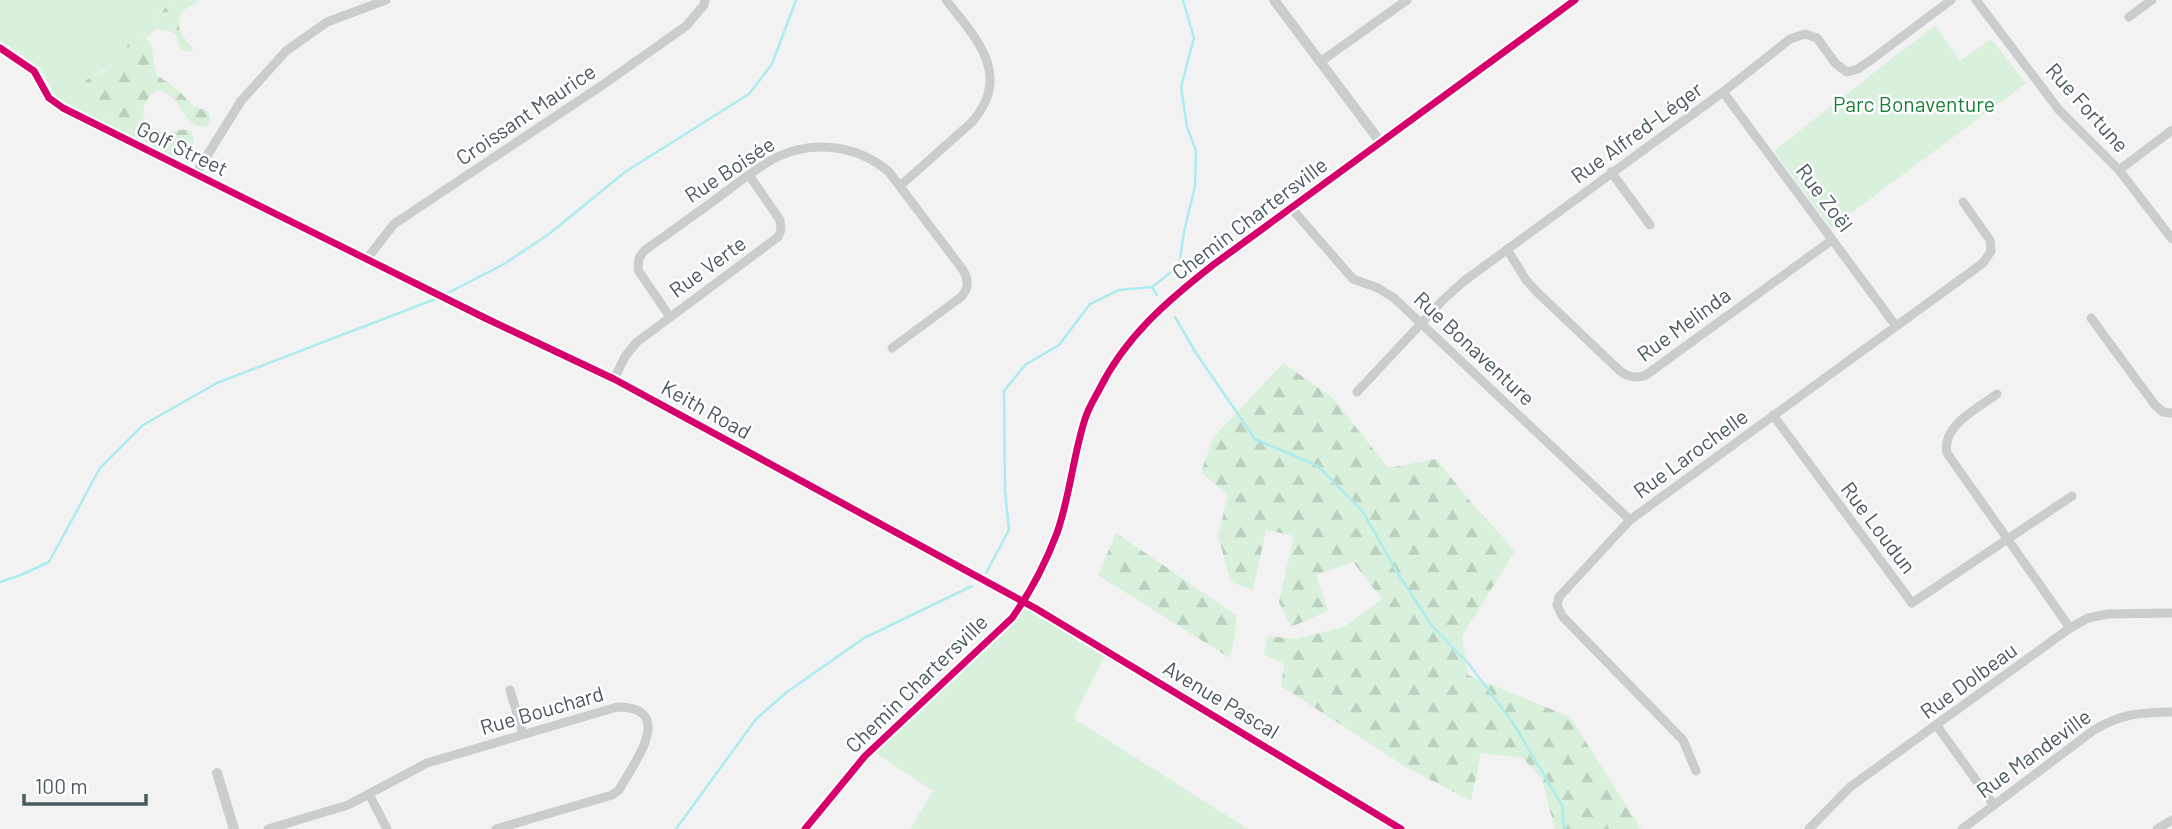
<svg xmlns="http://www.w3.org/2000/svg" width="2172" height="829" viewBox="0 0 2172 829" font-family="Barlow,sans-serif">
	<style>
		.green { fill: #d8f0dc }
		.forest { fill: url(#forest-firs) }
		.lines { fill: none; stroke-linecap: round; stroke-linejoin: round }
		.stream { stroke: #adeced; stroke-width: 2.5 }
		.minor { stroke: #c9cdce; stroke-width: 9 }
		.tertiary { stroke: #c9cdce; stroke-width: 10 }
		.cycleway-casing { stroke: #fff; stroke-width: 11 }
		.cycleway { stroke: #d6006c; stroke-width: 7 }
		.labels { text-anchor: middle; stroke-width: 5; stroke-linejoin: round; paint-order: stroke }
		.park-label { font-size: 21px; fill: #198139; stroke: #fff }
		.street-label { font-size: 21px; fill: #49595f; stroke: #fff }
	</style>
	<defs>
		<pattern id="forest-firs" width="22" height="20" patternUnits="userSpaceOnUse" patternTransform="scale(1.75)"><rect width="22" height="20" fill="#d8f0dc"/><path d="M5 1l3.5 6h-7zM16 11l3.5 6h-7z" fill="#bbd0bf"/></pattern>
	</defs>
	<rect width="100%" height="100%" fill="#f2f2f2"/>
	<g class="green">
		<path d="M0 0H173L157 17 155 24 157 28 146 38 143 35C129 36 129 48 121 58 111 69 98 71 88 80 84 83 81 89 78 94L102 117 179 154 176 158 57 98 39 67 0 40Z"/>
		<polygon points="1935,25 1960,61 1991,39 2026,83 1831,228 1774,151"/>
		<polygon points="1023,602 1107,652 1073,718 1248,829 910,829 933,791 871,750"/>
	</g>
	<g class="forest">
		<path d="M173 0H199C195 4 189 6 184 10 171 22 184 39 193 48L192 52 181 50 176 35 169 31 159 30 155 24 157 17Z"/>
		<path d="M141 35 146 38 152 46 154 65 157 75 178 90 193 106 208 111 211 121 206 127C180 128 185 93 156 91 147 96 141 108 144 118 149 123 156 130 163 132 174 135 180 125 191 132 195 141 195 148 187 154L175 153 102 117 74 99 86 80 107 70 121 57 131 39Z"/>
		<polygon points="1283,363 1333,398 1388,468 1436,459 1470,501 1515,551 1462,636 1468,675 1570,717 1641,829 1555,829 1542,779 1523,758 1481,753 1471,801 1406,767 1281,686 1284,664 1264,655 1268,636 1296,639 1344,627 1382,599 1353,562 1316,575 1328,611 1291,627 1279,602 1294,536 1266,530 1253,590 1231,582 1218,536 1228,495 1201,472 1213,438"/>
		<polygon points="1116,533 1236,615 1235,635 1230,658 1098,575"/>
	</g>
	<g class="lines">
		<g class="stream">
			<polyline points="1152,287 1157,295"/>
			<polyline points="444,295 504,264 549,234 625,172 749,94 772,64 796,0"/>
			<polyline points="1175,317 1196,353 1255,439 1318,466 1363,512 1397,572 1432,626 1468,663 1513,723 1562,805 1564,829"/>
			<polyline points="986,573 1009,530 1005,491 1004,391 1025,365 1059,345 1090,304 1119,290 1152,287 1179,266 1184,232 1195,186 1196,151 1187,127 1181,87 1194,38 1183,0"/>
			<polyline points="0,582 21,575 49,562 100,468 143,425 217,383 438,298"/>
			<polyline points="676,829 756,719 787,692 864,638 972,586"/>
		</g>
		<g class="minor">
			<polyline points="1976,0 2059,110 2119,170 2172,239"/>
			<polyline points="2129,17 2152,0"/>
			<polyline points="1320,62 1407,0"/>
			<polyline points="1723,92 1896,326"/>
			<polyline points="2119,170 2172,130"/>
			<polyline points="1611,172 1650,225"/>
			<polyline points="195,175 241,101 286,51 327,22 386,0"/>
			<path d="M900 186 972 122C1013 75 976 38 946 0"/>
			<polyline points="1292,209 1353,279 1378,288 1394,298 1630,520"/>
			<path d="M1507 249 1526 280 1537 292 1620 371C1628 377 1636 379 1646 375L1832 240"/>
			<polyline points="366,260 394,224 604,84 686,26 704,5 705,0"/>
			<path d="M670 317 638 270 639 258 645 250C670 233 694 215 719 197 738 183 757 167 777 157 814 139 859 146 889 172L963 270C969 281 969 288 961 297L892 348"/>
			<polyline points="2091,318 2155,405 2163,412 2172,413"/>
			<polyline points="614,379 626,355 637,342 778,237 781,230 780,220 749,175"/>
			<polyline points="1357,392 1444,299 1464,281 1723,92 1790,39 1805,34 1817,38 1836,64 1847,72 1858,69 1871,60 1951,0"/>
			<path d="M1997 394C1978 408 1941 426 1947 453L2070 628"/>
			<polyline points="1773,415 1912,603 2072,496"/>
			<polyline points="510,690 523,734"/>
			<polyline points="1937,726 1994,805"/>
			<polyline points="1696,771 1683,740 1562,616 1557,605 1559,597 1630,520 1983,263 1991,251 1990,240 1963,202"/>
			<polyline points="369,794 387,829"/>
			<path d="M268 829 348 805 427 763 617 707C678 707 633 764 619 790L612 795 496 829"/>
			<polyline points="1809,829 1850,787 2070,628 2088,618 2108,614 2172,613"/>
			<path d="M1962 829 2094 730C2122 713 2140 713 2172 712"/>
			<polyline points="2157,829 2172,820"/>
		</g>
		<g class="tertiary">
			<polyline points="1274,0 1381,143"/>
			<polyline points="0,48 34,71 49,98 63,108 485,318 614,379 1035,608 1401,829"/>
			<polyline points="217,773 234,829"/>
			<path d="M805 829 865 756 1012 618C1030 593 1046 562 1057 533 1070 496 1073 456 1085 419 1088 409 1094 399 1099 390 1125 337 1167 301 1213 265L1575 0"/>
		</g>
		<defs>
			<g id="cycleway">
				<polyline points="0,48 34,71 49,98 63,108 485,318 614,379 1035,608 1401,829"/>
				<path d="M805 829 865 756 1012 618C1030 593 1046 562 1057 533 1070 496 1073 456 1085 419 1088 409 1094 399 1099 390 1125 337 1167 301 1213 265L1575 0"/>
			</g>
		</defs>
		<use href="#cycleway" class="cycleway-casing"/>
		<use href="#cycleway" class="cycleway"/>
	</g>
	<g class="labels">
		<g class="park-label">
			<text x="1914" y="112">Parc Bonaventure</text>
		</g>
		<g class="street-label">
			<text transform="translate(2087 108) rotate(48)" y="7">Rue Fortune</text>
			<text transform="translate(526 115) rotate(-34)" y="7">Croissant Maurice</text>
			<text transform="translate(1637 133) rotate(-36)" y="7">Rue Alfred-Léger</text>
			<text transform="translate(182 149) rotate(26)" y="7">Golf Street</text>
			<text transform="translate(730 170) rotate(-33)" y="7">Rue Boisée</text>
			<text transform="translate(1824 198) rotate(53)" y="7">Rue Zoël</text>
			<text transform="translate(1250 219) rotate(-37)" y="7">Chemin Chartersville</text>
			<text transform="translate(708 267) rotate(-36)" y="7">Rue Verte</text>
			<text transform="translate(1684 325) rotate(-36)" y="7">Rue Melinda</text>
			<text transform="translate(1474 349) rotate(43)" y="7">Rue Bonaventure</text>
			<text transform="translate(706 410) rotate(29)" y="7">Keith Road</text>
			<text transform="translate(1691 454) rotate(-36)" y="7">Rue Larochelle</text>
			<text transform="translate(1878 528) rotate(53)" y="7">Rue Loudun</text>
			<text transform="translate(1969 681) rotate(-36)" y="7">Rue Dolbeau</text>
			<text transform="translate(917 684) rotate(-44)" y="7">Chemin Chartersville</text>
			<text transform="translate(1221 700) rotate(31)" y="7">Avenue Pascal</text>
			<text transform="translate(542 711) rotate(-16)" y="7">Rue Bouchard</text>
			<text transform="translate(2034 754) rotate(-36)" y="7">Rue Mandeville</text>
		</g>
	</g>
	<path d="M24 794v10h122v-10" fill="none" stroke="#49595f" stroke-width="3.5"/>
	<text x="35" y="794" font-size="21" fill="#49595f" stroke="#ffffff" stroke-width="5" paint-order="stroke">100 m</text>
</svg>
